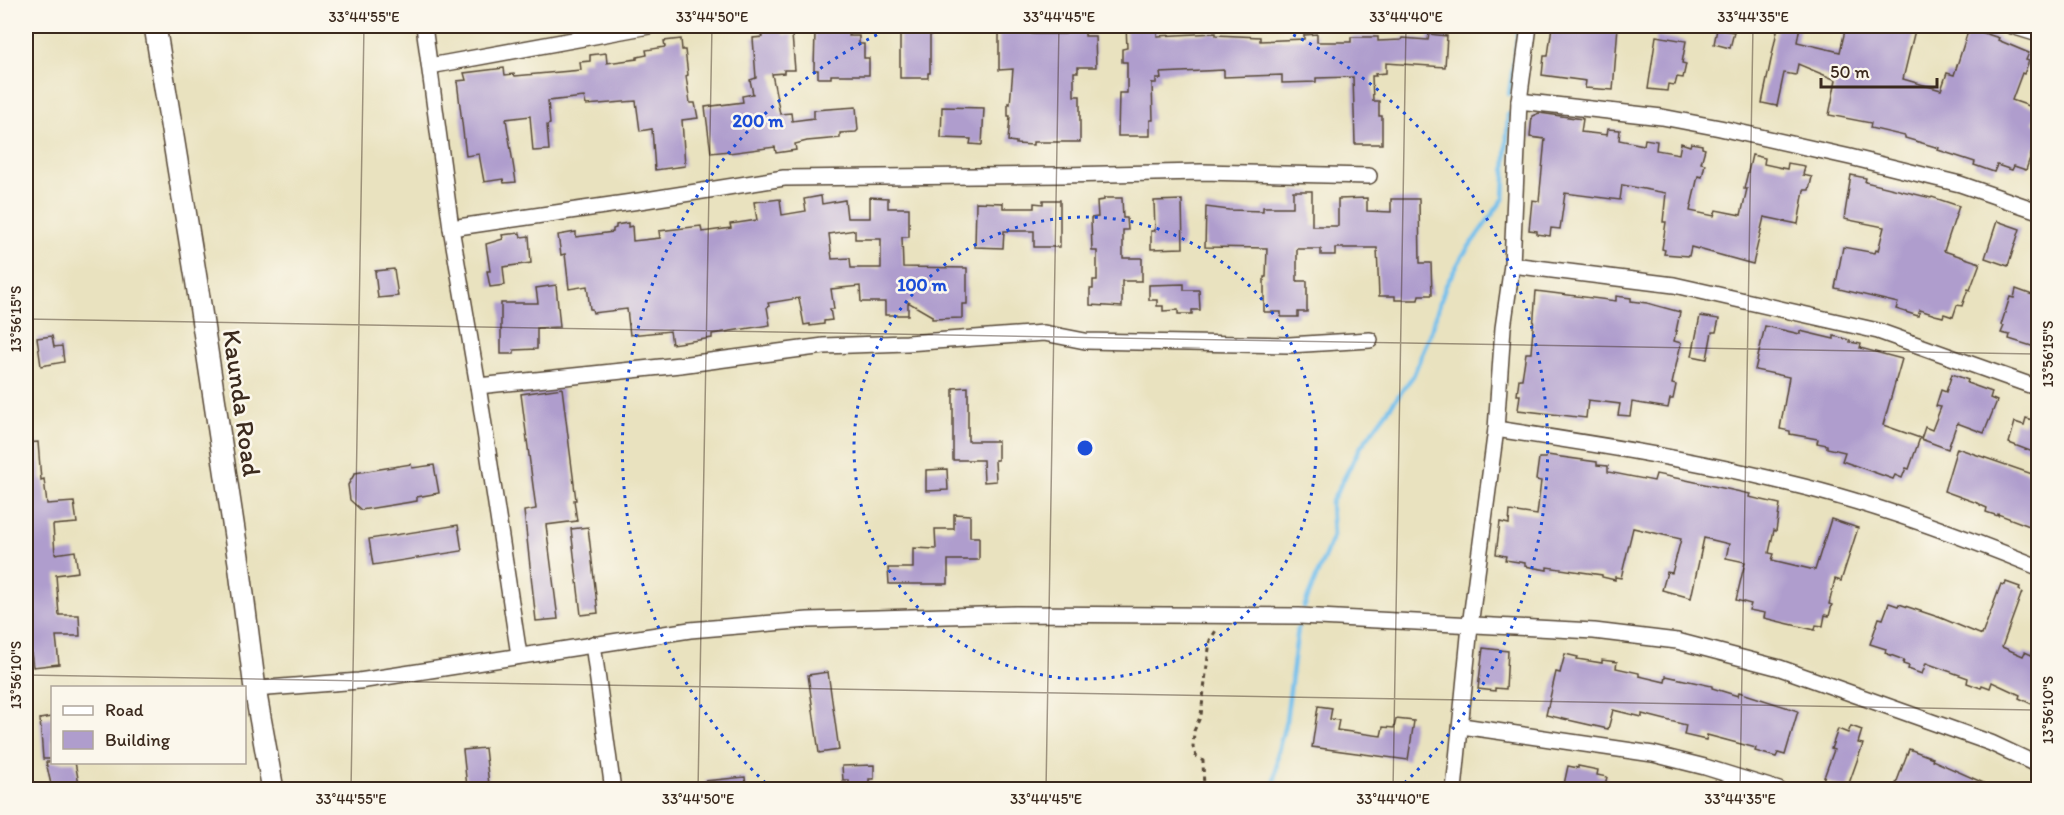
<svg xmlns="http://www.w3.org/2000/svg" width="2064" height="815" viewBox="0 0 2064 815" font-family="Itim,sans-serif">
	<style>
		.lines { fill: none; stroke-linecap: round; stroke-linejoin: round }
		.stream { stroke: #73c0ed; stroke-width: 4.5 }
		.building { fill: #af9dcd; fill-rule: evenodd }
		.street-casing { stroke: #554636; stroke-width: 18 }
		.secondary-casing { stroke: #554636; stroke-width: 24 }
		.path { stroke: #554636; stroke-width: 3; stroke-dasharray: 4.5 4.5; stroke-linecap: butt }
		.street { stroke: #fff; stroke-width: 15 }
		.secondary { stroke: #fff; stroke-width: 21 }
		.ticks { fill: none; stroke: #3b2a1e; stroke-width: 1.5; stroke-opacity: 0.45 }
		.ring { fill: none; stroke: #1d4ed8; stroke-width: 3; stroke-dasharray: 3 6 }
		.labels { text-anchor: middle; stroke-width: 5; stroke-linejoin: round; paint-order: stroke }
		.street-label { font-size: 26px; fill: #3b2a1e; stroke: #fbf7ec }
		.centre { fill: #1d4ed8; stroke: #fbf7ec; stroke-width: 3 }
		.ring-label { font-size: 18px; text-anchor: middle; font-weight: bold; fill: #1d4ed8; stroke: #fbf7ec; stroke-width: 5; stroke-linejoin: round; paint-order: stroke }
		.neatline { fill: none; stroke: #3b2a1e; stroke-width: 2 }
		.ticks-label { font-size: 15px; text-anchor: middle; fill: #3b2a1e }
	</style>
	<rect width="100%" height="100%" fill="#fbf7ec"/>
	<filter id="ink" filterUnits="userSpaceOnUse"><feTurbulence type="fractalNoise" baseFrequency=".0167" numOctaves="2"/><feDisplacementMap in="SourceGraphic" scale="12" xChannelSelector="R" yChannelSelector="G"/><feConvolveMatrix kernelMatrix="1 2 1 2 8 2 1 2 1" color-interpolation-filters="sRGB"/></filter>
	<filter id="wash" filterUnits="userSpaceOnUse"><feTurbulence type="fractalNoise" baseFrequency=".008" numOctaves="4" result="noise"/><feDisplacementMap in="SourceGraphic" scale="24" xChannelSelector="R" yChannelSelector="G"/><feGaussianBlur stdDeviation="1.35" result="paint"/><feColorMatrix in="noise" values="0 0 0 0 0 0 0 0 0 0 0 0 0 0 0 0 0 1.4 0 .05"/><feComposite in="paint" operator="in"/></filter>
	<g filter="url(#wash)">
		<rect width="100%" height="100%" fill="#e9e2bf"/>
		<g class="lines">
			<g class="stream">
				<polyline points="1509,94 1519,26"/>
				<polyline points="1304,607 1333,536 1331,503 1360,448 1413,376 1430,334 1445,287 1463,255 1504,198 1508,114"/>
				<polyline points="1274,790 1278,751 1286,721 1298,628"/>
			</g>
		</g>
		<g id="blocks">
			<g class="building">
				<polygon points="908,26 922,26 922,33 930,33 930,73 928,73 928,78 900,78 900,30 908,30"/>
				<polygon points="1126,26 1157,26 1157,36 1216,33 1216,35 1260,37 1260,41 1304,39 1304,35 1317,34 1317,42 1351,42 1351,37 1378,37 1378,41 1401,40 1402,38 1428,40 1429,34 1447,36 1445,67 1386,63 1386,73 1375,74 1376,76 1372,76 1373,101 1379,101 1379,116 1382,116 1382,144 1355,144 1353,77 1316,78 1316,82 1282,83 1282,75 1224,77 1224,70 1160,73 1161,79 1156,79 1156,83 1152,83 1153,120 1150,120 1150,136 1118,136 1119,93 1127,93 1127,62 1122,62 1122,49 1127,48"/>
				<polygon points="1552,26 1618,26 1613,90 1585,88 1586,81 1542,75 1544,56 1548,56"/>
				<polygon points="1778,26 1800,26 1797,42 1840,52 1846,26 1916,26 1903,79 1941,90 1947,73 1954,75 1969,28 1999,38 1998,40 2029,53 2026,60 2029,61 2024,74 2022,73 2012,100 2038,109 2033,123 2038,126 2038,147 2034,146 2026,170 2014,166 2012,170 1997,165 1994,172 1974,165 1975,162 1938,150 1939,148 1905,138 1905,136 1870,128 1871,123 1829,115 1836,80 1798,64 1796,75 1784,73 1777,106 1762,103"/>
				<polygon points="833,27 849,27 849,36 859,36 859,44 864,44 864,58 869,58 869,75 831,75 831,78 818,78 818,70 814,70 814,68 815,32 833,32"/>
				<polygon points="783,29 783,35 792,35 795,70 784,70 784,73 772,74 780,114 791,113 792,121 814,118 814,110 856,107 858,130 856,132 840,133 840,138 807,141 795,144 796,150 776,153 775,147 729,153 729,151 711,153 705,107 743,102 742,96 753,94 750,80 756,78 753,38 763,37 762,31"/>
				<polygon points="1717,29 1734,32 1730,48 1714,44"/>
				<polygon points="1011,30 1032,30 1032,34 1065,34 1065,30 1085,30 1085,36 1095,36 1096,67 1078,67 1078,72 1074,72 1074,96 1080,96 1080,142 1033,142 1033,145 1016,144 1016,142 1008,141 1010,116 1008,116 1008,103 1010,104 1013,69 999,70 999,32 1011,32"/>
				<polygon points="1656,36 1686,41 1682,63 1686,64 1683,78 1677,77 1675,85 1668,84 1667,91 1648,89"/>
				<polygon points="681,39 682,50 685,50 688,75 686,76 690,103 695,103 698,118 682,120 685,166 655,170 652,129 640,131 636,101 586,105 584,97 548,101 550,124 547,125 549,150 533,151 530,116 506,119 516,182 504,183 503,179 484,182 479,154 466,156 457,81 466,80 464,73 504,68 505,75 514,74 515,76 581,70 580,62 590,61 590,55 606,53 607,63 637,59 637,57 647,55 646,50 665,47 664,41"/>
				<polygon points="942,107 984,108 982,145 970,144 971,139 941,138"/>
				<polygon points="1539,113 1583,119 1581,132 1607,135 1608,129 1620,130 1619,140 1644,145 1645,139 1657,141 1656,150 1679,154 1681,143 1690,146 1691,143 1702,145 1702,148 1705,149 1701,163 1705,164 1702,177 1698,176 1690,211 1714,216 1716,210 1741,215 1747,189 1744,189 1752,155 1765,158 1764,164 1787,169 1788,163 1805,166 1803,175 1812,177 1809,190 1804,190 1798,224 1764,217 1753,264 1691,247 1689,256 1664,254 1665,250 1662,249 1666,222 1663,222 1666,193 1622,185 1620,200 1565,193 1560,229 1551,228 1550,236 1537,234 1537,231 1529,230 1532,200 1539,201 1545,139 1530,137 1532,116"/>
				<polygon points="1851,175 1866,178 1865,182 1931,198 1932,197 1959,206 1944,251 1980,263 1970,290 1968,289 1962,306 1957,305 1953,317 1944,314 1943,317 1935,315 1920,310 1918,316 1896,309 1898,303 1835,288 1843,247 1875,253 1876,250 1878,251 1884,227 1844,219"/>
				<polygon points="1293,191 1312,191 1312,226 1338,226 1338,199 1367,198 1367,211 1391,212 1391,199 1419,199 1420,263 1431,263 1432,295 1419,295 1418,300 1395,300 1395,296 1379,296 1377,248 1335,248 1335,255 1321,255 1321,249 1297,249 1297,281 1307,281 1307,312 1298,312 1298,317 1281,317 1281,312 1264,312 1264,277 1266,277 1267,248 1205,247 1206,207 1229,210 1263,211 1263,207 1293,207"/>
				<path d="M821 196 822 204 845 200 847 218H870V197L888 198V208H909V237H902L903 267 967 268V304H962V318L932 319V316L908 302V315H885V302H861L860 286 831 289 834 309H830L832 320 824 321V324L810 326V324L804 325 799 298 768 303 769 306 767 307 770 325 712 334V338L672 344 670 331 630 335 627 309 593 313 592 309H590L587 286 569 289 565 254 561 255 558 235 576 232V237L613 232V229L616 228V225L628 223V227L632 226 633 241 660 238 659 231 701 226 702 232 731 228 730 224 757 220 754 202 780 199 782 215 806 211 804 199ZM855 230V239H881V268H851L850 258 832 259 829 234Z"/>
				<polygon points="1104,198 1122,198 1123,218 1127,218 1128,230 1123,230 1123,258 1142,258 1142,281 1122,281 1122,307 1090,305 1090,289 1093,289 1093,280 1097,280 1097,251 1092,251 1091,218 1098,217 1097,201 1104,200"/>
				<polygon points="1043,200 1060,200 1060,247 1034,247 1034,231 1004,231 1003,248 975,247 976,202 1003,203 1003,208 1034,208 1034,203 1043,204"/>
				<polygon points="1182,200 1183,248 1151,249 1151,231 1155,231 1154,201"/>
				<polygon points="1997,221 2020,229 2008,266 1985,258"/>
				<polygon points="520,233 521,237 529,236 531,263 503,267 505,285 490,287 487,271 490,271 486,244 503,239 502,235"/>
				<polygon points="394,269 398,296 378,298 375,271"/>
				<polygon points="1184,284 1184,290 1199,290 1200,310 1192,310 1192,314 1178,314 1178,310 1163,311 1163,306 1157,306 1157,300 1149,300 1149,285"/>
				<polygon points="556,285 560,327 537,328 537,349 514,350 514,354 501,354 501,303 538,303 536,288"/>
				<polygon points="2016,289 2038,297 2038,348 2009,339 2010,335 2001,333 2004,326 2001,325 2010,297 2014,298"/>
				<polygon points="1536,291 1616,301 1616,296 1631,298 1631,301 1647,303 1680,312 1674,341 1681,343 1672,384 1676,385 1673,399 1670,399 1668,408 1632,402 1630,416 1618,415 1620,404 1588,400 1586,418 1518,410 1520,395 1517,395 1519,379 1522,379 1526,353 1531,353"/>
				<polygon points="1700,316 1719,319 1716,332 1712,332 1707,359 1692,356"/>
				<polygon points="1765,326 1800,334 1800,331 1834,339 1834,336 1850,340 1850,342 1861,344 1860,348 1902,359 1883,425 1920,438 1909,469 1906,468 1902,478 1895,475 1893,479 1842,461 1845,452 1827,448 1827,445 1817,443 1818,439 1790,434 1790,431 1780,429 1789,377 1755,370"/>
				<polygon points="52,336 54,347 62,346 64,362 41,366 37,338"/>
				<polygon points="1952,374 1968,380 1967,383 1992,392 1990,398 1997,401 1984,433 1957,423 1948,449 1921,439 1925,427 1932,430 1941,407 1936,406 1941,390 1946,392"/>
				<polygon points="968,387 968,441 998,441 998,460 995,460 996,481 984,482 983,460 953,460 953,388"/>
				<polygon points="562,388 576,500 574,500 577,521 546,525 558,619 536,621 524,511 536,509 521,394"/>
				<polygon points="2026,418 2038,422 2038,454 2009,443 2015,422 2024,425"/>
				<polygon points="38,442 41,480 44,479 47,504 74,502 77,523 53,525 55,554 75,551 78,572 56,575 59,615 79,615 80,636 56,636 59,664 33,667 26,617 26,443"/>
				<polygon points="1957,448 2038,476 2038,520 2035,519 2032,527 1998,514 1998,516 1986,512 1987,508 1980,505 1980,504 1944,491"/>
				<polygon points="1547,455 1597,462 1597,465 1608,466 1608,472 1654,481 1656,474 1686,480 1750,494 1749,497 1780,504 1776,531 1774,530 1769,553 1774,554 1772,560 1815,570 1831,519 1858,528 1841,581 1835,579 1829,604 1832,605 1829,616 1825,615 1823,626 1816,625 1815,630 1764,618 1765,613 1749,610 1751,604 1736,600 1745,562 1726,558 1729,544 1704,538 1691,598 1662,590 1667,572 1672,573 1681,539 1633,528 1621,578 1615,577 1615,580 1602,577 1602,575 1547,567 1547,570 1525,566 1525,563 1505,560 1506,556 1496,554 1500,522 1509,524 1510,511 1537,515 1541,481 1536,480 1539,458 1546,458"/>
				<polygon points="411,464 412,468 434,465 439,493 417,497 417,501 361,510 350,500 348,485 355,473"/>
				<polygon points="947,469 948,490 926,491 926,470"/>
				<polygon points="954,514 970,515 970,537 979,537 979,560 948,560 948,584 889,584 888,568 913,568 913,548 936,549 935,529 954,529"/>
				<polygon points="458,525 462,551 373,565 369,539"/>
				<polygon points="588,527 598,613 581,615 571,529"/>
				<polygon points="2006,582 2020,587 2019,590 2022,592 2002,647 2023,656 2025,652 2038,658 2038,707 2019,698 2020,695 1992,682 1990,688 1982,685 1981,688 1967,683 1968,678 1926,663 1922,674 1908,669 1909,666 1903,664 1904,660 1885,653 1886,649 1870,644 1879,618 1883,619 1889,603 1898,606 1899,604 1941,618 1982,635 2001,584 2005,585"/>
				<polygon points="1483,648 1508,651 1506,689 1495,688 1495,691 1478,689"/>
				<polygon points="1565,654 1578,657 1577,659 1602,663 1602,660 1617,662 1616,668 1639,673 1639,676 1665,682 1666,676 1712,686 1712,688 1738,696 1739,692 1798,711 1785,755 1778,753 1776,757 1755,751 1756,748 1707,735 1706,740 1684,735 1686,725 1642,714 1642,717 1613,710 1608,729 1546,715 1556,672 1560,673"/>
				<polygon points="828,672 839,750 819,753 808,675"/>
				<polygon points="1318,706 1332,708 1330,719 1339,720 1337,730 1381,736 1383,727 1394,728 1396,719 1414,721 1408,760 1312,747"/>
				<polygon points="52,717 52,759 43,759 40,719"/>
				<polygon points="1851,726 1862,730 1858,743 1863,744 1847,789 1823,780 1834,750 1831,749 1838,729 1848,733"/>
				<polygon points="485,748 489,785 467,787 463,750"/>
				<polygon points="1909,749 1933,758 1932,760 1997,789 1894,789"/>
				<polygon points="46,762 75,762 80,789 52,789"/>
				<polygon points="874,765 874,779 869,779 869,789 849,789 849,780 843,780 842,766"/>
				<polygon points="1568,766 1578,768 1578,766 1598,770 1597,775 1607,777 1604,789 1563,789"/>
				<polygon points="745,777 746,789 706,789 705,781"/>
			</g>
		</g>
	</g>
	<g filter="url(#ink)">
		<use href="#blocks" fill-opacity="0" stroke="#554636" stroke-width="1.5"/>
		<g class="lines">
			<defs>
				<g id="street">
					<polyline points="424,26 451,228 478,386 519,655"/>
					<polyline points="2012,26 2038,34"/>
					<polyline points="430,66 649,26"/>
					<polyline points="1519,101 1662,117 1720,128 1850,157 1960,184 2038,211"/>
					<polyline points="451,228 646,200 784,178 1062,175 1201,172 1369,176"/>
					<polyline points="1512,265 1674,285 1878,331 2038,388"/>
					<polyline points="478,386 680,365 824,346 907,343 1044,333 1085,341 1289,345 1370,340"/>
					<path d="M1496 429C1594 444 1691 459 1788 483 1873 503 1957 534 2038 567"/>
					<polyline points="593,644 613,790"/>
					<polyline points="255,689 359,681 690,630 808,620 1016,614 1299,616 1594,631 1677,641 1780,668 1991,743 2038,765"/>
					<polyline points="1462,726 1653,754 1705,767 1779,790"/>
					<polyline points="1454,790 1470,626 1496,429 1503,328 1512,265 1519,101 1529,26"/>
				</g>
				<polyline id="secondary" points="155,26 196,278 239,563 255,689 273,790"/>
			</defs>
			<use href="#street" class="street-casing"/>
			<use href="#secondary" class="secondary-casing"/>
			<polyline class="path" points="1204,790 1203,761 1196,756 1193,747 1194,731 1201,715 1210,640 1217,629"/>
			<use href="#street" class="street"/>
			<use href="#secondary" class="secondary"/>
		</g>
	</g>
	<path class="ticks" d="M26 319 2038 354M26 675 2038 710M351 790 364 26M698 790 712 26M1046 790 1059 26M1393 790 1406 26M1740 790 1753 26"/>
	<g class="ring">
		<circle cx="1085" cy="448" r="231"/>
		<path d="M772 789A463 463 0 0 1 893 27M1277 27A463 463 0 0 1 1398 789"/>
	</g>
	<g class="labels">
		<g class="street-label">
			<text transform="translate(242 403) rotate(82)" y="9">Kaunda Road</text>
		</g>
	</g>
	<circle cx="1085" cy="448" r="9" class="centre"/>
	<g class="ring-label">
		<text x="758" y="127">200 m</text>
		<text x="922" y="291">100 m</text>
	</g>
	<rect width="2064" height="815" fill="none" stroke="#fbf7ec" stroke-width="66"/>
	<rect x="51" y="686" width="195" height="78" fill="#fbf7ec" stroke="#aea59a" stroke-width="1.5"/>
	<rect x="63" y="706" width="30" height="9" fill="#ffffff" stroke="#aea59a" stroke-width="1.5"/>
	<text x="105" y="716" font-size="18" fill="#3b2a1e">Road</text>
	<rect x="63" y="731" width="30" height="18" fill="#af9dcd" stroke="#aea59a" stroke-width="1.5"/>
	<text x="105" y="746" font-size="18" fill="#3b2a1e">Building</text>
	<path d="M1821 78v9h116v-9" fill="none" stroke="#3b2a1e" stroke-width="3"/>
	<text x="1830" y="78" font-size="18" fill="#3b2a1e" stroke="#fbf7ec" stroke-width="4.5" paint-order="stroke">50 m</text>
	<rect x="33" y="33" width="1998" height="749" class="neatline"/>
	<g class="ticks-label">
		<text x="364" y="22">33°44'55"E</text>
		<text x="712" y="22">33°44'50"E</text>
		<text x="1059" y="22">33°44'45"E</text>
		<text x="1406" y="22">33°44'40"E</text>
		<text x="1753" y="22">33°44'35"E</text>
		<text transform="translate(16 319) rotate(-90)" y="5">13°56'15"S</text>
		<text transform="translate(2048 354) rotate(-90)" y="5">13°56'15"S</text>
		<text transform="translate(16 675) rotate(-90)" y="5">13°56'10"S</text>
		<text transform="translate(2048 710) rotate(-90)" y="5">13°56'10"S</text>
		<text x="351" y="804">33°44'55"E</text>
		<text x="698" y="804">33°44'50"E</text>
		<text x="1046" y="804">33°44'45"E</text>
		<text x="1393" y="804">33°44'40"E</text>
		<text x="1740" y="804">33°44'35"E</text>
	</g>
</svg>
